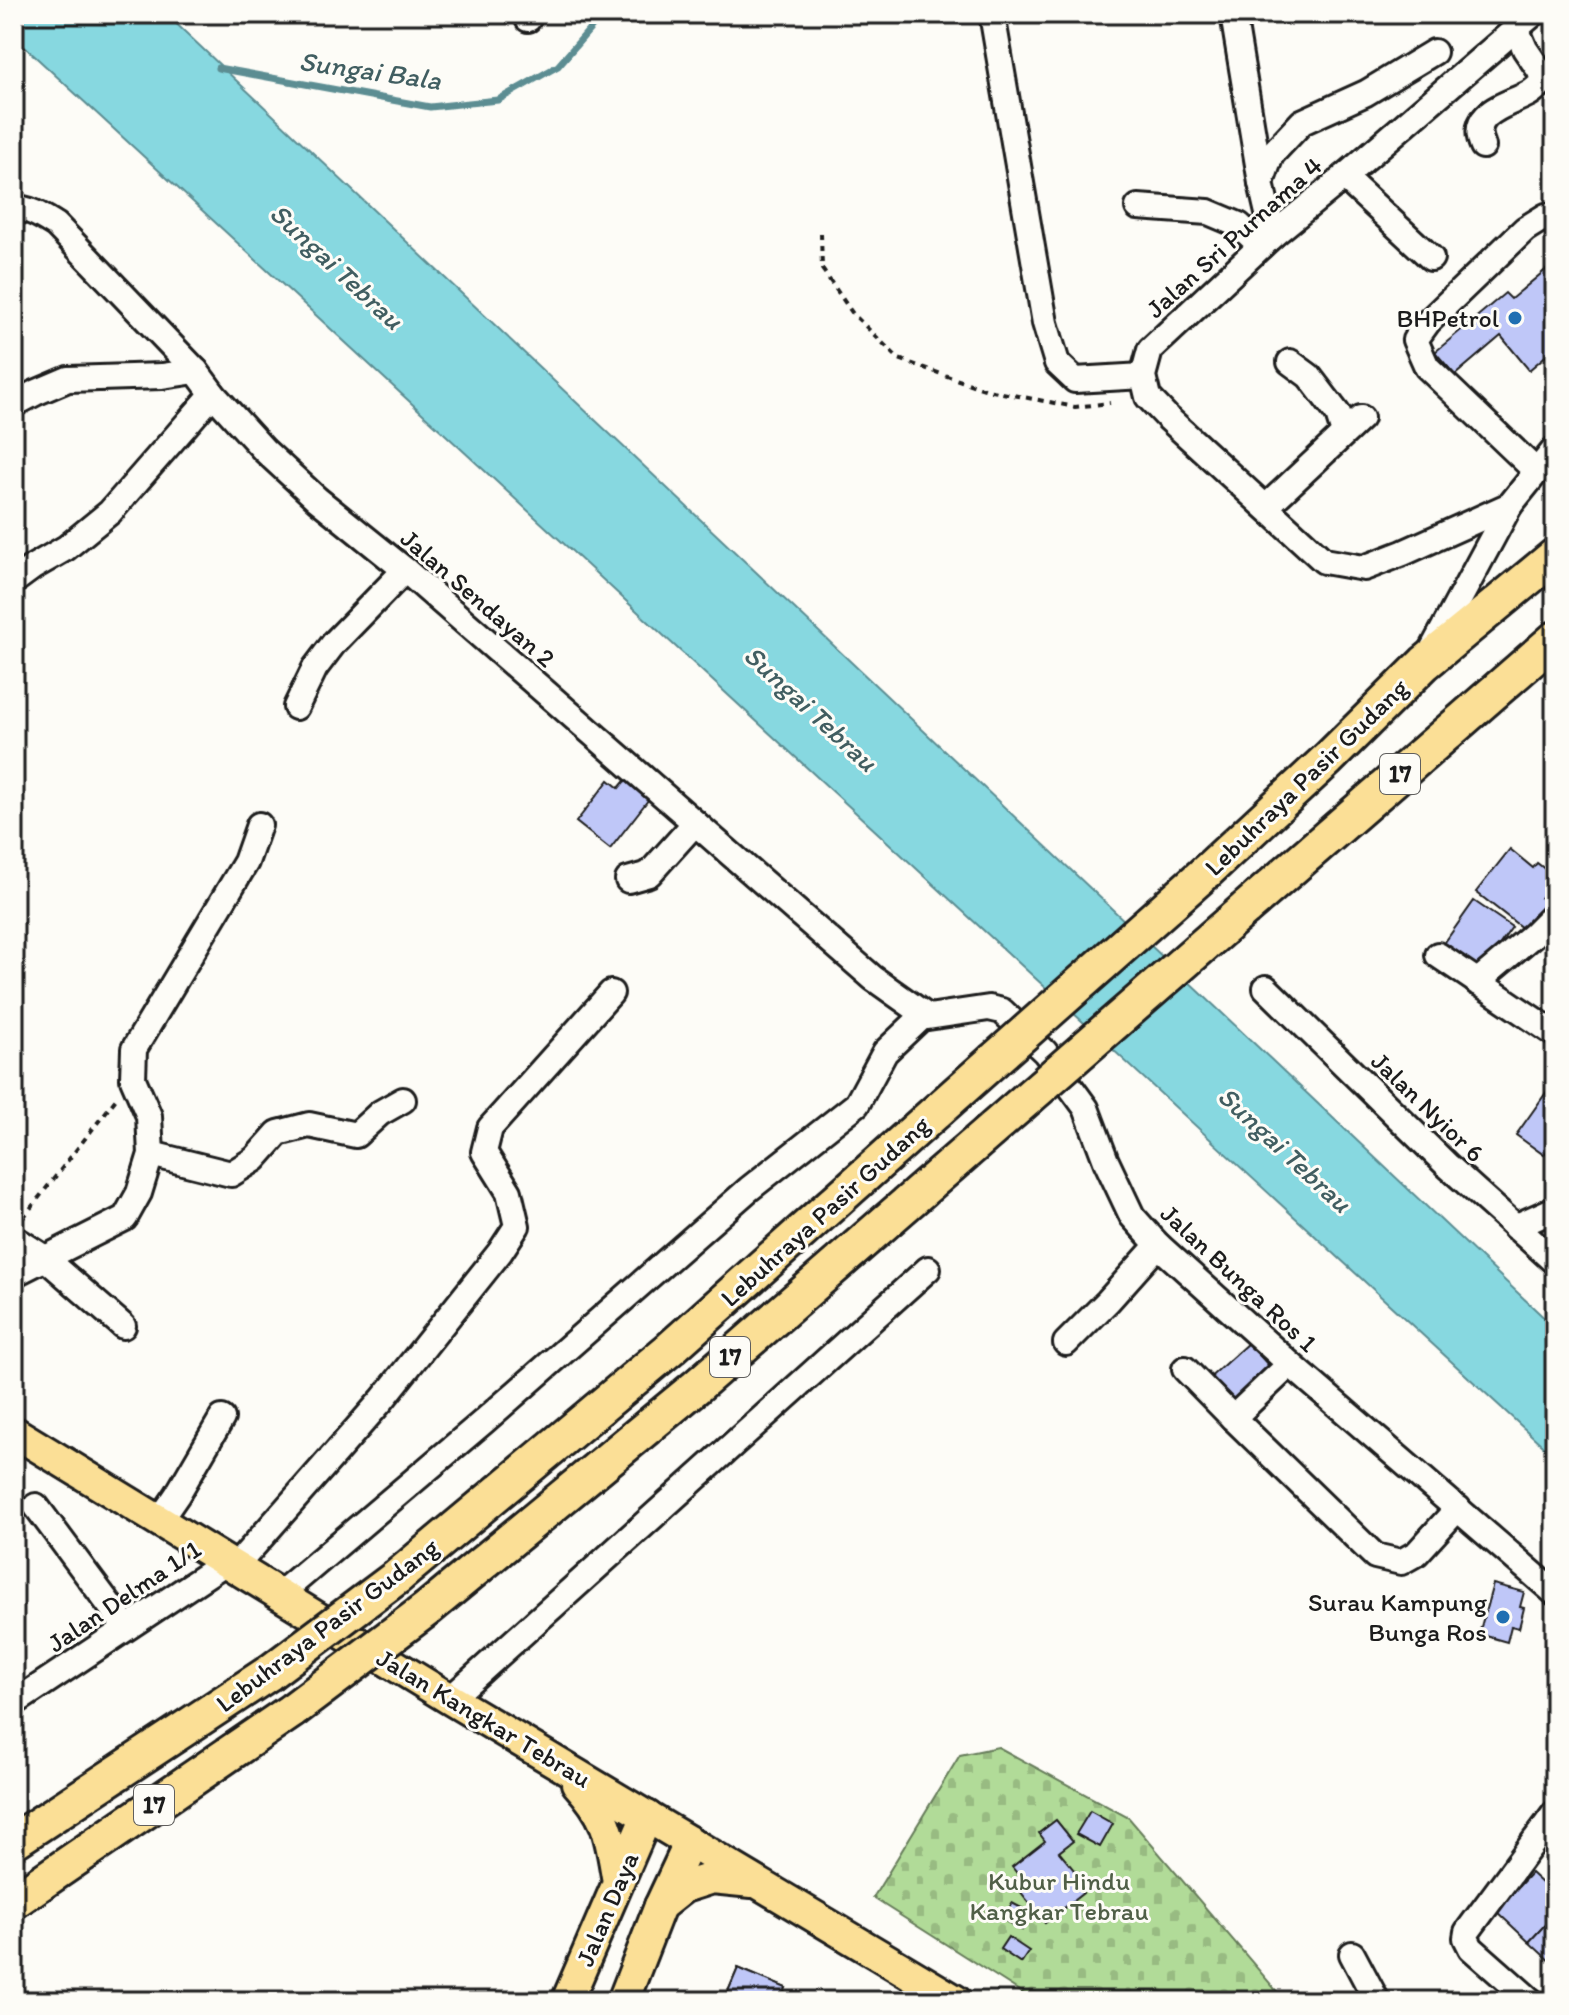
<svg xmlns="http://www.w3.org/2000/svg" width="1569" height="2015" viewBox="0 0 1569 2015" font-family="Itim,sans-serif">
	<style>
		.cemetery { fill: url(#cemetery-stones); stroke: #667c5a; stroke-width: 2 }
		.water { fill: #87d8e0; stroke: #5c8d92; stroke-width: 2 }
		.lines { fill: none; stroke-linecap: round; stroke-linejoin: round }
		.stream { stroke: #5c8d92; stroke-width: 7 }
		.building { fill: #bfc7f8; stroke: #1c1c1c; stroke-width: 2 }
		.minor-casing { stroke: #1c1c1c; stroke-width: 30 }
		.major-casing { stroke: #1c1c1c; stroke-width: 36 }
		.highway-casing { stroke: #1c1c1c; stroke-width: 40 }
		.path { stroke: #1c1c1c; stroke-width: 4; stroke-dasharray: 6 6; stroke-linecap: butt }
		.minor { stroke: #fdfcf7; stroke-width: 24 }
		.major { stroke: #fbdf96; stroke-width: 30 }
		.highway { stroke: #fbdf96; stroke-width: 34 }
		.highway-bridge-casing { stroke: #1c1c1c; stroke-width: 40; stroke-linecap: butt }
		.highway-bridge { stroke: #fbdf96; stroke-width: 34 }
		.poi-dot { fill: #1f6fb2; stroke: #fdfcf7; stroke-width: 3 }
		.labels { text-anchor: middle; stroke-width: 6; stroke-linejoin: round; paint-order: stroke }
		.shield { fill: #fdfcf7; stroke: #605f5e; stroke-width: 2 }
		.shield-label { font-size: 24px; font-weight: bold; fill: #1c1c1c }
		.street-label { font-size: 26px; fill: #1c1c1c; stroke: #fdfcf7 }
		.poi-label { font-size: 26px; fill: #1c1c1c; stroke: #fdfcf7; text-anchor: end }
		.park-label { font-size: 26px; fill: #505f47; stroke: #fdfcf7 }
		.water-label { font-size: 28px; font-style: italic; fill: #415e61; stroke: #fdfcf7 }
	</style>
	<defs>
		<pattern id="cemetery-stones" width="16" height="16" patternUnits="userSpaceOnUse" patternTransform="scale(2)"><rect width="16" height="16" fill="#b1db98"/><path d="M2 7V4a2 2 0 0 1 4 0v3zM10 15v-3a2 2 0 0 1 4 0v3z" fill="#98bb82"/></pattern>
	</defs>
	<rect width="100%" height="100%" fill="#fdfcf7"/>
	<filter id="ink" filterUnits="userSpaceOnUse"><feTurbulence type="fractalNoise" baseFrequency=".0125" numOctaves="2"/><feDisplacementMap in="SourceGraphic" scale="16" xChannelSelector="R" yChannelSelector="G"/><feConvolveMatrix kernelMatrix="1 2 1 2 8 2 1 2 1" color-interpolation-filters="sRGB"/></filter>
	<g filter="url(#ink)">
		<polygon class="cemetery" points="998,1747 1129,1818 1285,2001 1035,2001 873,1898 960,1755"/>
		<polygon class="water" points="14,14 166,14 1555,1328 1555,1457 14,37"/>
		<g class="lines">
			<polyline class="stream" points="218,68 430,107 498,100 558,66 603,14"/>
		</g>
		<g class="building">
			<polygon points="1548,268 1555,276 1555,348 1529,370 1501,336 1455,375 1435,352 1505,293 1511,299"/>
			<polygon points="629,776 652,795 610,849 576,822 609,780 619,788"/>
			<polygon points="1510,849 1533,868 1537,863 1555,877 1555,881 1541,898 1553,907 1531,935 1476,892"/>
			<polygon points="1474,901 1512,927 1475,979 1438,952"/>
			<polygon points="1555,1080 1555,1140 1544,1155 1516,1135"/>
			<polygon points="1248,1343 1270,1367 1229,1406 1206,1381"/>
			<polygon points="1493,1584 1524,1592 1520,1607 1524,1608 1519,1628 1511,1626 1507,1642 1479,1634"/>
			<polygon points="1090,1811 1113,1824 1100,1847 1076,1834"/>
			<polygon points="1056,1820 1073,1841 1059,1852 1079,1876 1073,1881 1083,1893 1045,1923 1013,1882 1020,1877 1012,1867 1045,1841 1039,1833"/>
			<polygon points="1531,1873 1555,1895 1555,1914 1529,1942 1496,1911"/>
			<polygon points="1012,1903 1031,1913 1022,1930 1003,1919"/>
			<polygon points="1555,1914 1555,1966 1529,1942"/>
			<polygon points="1008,1937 1029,1951 1021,1963 1000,1949"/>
			<polygon points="738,1968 786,1988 780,2001 724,2001"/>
			<polygon points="738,1968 786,1988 780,2001 724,2001"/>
		</g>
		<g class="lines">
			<defs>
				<g id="minor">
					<polyline points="526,14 528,19"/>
					<polyline points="992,14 1045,323 1057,363 1075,380 1143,376"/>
					<polyline points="1233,14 1261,183 1273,235"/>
					<polyline points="1533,14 1344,177 1273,235 1150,350 1143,376 1148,397 1168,418 1324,561 1364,568 1403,553 1510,505 1555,449"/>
					<path d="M1483 146C1468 113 1505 106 1528 94 1534 91 1538 86 1543 82L1540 71 1525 49 1516 28"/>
					<polyline points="1344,177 1431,258"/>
					<polyline points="1261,183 1271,155 1302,122 1366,93 1434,52"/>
					<polyline points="1138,207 1208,212 1239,225 1261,246"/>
					<path d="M14 208C30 208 43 217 56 225L196 371 213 394 264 450 317 499 405 570 873 978 928 1017 989 1008 1002 1011 1045 1052 1086 1108 1106 1161 1132 1216 1158 1245 1290 1364 1555 1593"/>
					<polyline points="1290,362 1309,376 1338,414 1344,433"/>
					<polyline points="14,404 35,393 68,379 162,376 196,371"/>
					<polyline points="1536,471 1427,367 1415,340 1428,322 1525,229 1546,216 1555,224"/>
					<polyline points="1266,507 1361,418"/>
					<polyline points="14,581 33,567 66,548 110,512 213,394"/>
					<polyline points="1432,650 1510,505"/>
					<polyline points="296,707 315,668 334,643 405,570"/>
					<polyline points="628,880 649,874 695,823"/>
					<polyline points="1438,955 1555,1034"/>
					<polyline points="1477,982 1533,935 1555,913"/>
					<polyline points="1266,988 1448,1166 1555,1262"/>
					<polyline points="151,1154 231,1174 255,1159 278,1133 309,1125 356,1135 380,1113 403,1100"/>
					<polyline points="1515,1227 1555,1209"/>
					<polyline points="14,1238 45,1258 123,1326"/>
					<polyline points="14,1274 125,1218 139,1193 151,1154 149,1116 133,1079 134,1049 246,862 259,825"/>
					<polyline points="1066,1343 1108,1301 1158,1245"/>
					<polyline points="1290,1364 1233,1418 1375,1556 1401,1562 1417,1553 1458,1508"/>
					<polyline points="1185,1369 1233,1418"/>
					<polyline points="36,1506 126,1627"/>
					<polyline points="159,1521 177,1495 222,1418"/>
					<polyline points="235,1567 382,1400 500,1252 517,1226 509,1192 484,1152 490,1128 611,993"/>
					<polyline points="280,1594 483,1422 749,1189 857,1104 885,1052 924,1015"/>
					<polyline points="450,1699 928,1269"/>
					<polyline points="14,1703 226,1562"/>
					<polyline points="1352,1954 1377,2001"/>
					<polyline points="1531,2001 1471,1948 1466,1938 1467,1932 1555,1813"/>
				</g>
				<g id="major">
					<polyline points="14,1432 450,1699 956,2001"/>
					<path d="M577 1783C610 1819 610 1836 618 1882"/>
					<polyline points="660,1906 684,1887 712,1878 752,1882"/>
					<polyline points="567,2001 647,1816"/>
					<polyline points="623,2001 660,1906 690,1842"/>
				</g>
				<g id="highway">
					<polyline points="1206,872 1328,759 1425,663 1555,556"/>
					<polyline points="1245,909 1555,639"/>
					<polyline points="397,1577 671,1348 993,1061"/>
					<polyline points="427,1609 696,1387 1028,1098"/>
					<polyline points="14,1841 269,1673"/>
					<polyline points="14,1901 293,1710"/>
				</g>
			</defs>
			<use href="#minor" class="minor-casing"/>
			<use href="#major" class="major-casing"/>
			<use href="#highway" class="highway-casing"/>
			<g class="path">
				<polyline points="821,233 822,269 853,314 899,359 987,390 1075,407 1110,403"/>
				<polyline points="23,1218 116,1099"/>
			</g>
			<use href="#minor" class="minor"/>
			<use href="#major" class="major"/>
			<use href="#highway" class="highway"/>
			<defs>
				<g id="highway-bridge">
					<polyline points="993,1061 1206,872"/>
					<polyline points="1028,1098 1245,909"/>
					<polyline points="269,1673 397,1577"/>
					<polyline points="293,1710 427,1609"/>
				</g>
			</defs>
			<use href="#highway-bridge" class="highway-bridge-casing"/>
			<use href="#highway-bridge" class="highway-bridge"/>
		</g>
	</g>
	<g class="poi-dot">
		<circle cx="1515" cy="318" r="8"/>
		<circle cx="1503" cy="1617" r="8"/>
	</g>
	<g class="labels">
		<g class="shield">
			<rect x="1380" y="754" width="40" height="40" rx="6"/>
			<rect x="710" y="1337" width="40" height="40" rx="6"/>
			<rect x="134" y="1785" width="40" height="40" rx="6"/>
		</g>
		<g class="shield-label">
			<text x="1400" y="782">17</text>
			<text x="730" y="1365">17</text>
			<text x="154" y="1813">17</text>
		</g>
		<g class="street-label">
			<text transform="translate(1234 237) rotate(-42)" y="9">Jalan Sri Purnama 4</text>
			<text transform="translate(478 598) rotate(41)" y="9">Jalan Sendayan 2</text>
			<text transform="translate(1306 777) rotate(-44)" y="9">Lebuhraya Pasir Gudang</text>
			<text transform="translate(1428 1107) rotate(44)" y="9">Jalan Nyior 6</text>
			<text transform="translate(825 1211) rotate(-42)" y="9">Lebuhraya Pasir Gudang</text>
			<text transform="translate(1239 1278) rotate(43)" y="9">Jalan Bunga Ros 1</text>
			<text transform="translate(124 1596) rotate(-34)" y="9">Jalan Delma 1/1</text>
			<text transform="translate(327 1625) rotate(-37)" y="9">Lebuhraya Pasir Gudang</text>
			<text transform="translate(484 1718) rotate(31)" y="9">Jalan Kangkar Tebrau</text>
			<text transform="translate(607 1909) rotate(-67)" y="9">Jalan Daya</text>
		</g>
		<g class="poi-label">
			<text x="1499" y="327">BHPetrol</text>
			<text x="1487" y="1611">Surau Kampung<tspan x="1487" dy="30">Bunga Ros</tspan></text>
		</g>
		<g class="park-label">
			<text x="1059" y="1890">Kubur Hindu<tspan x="1059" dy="30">Kangkar Tebrau</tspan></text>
		</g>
		<g class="water-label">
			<text transform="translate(370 70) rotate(8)" y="10">Sungai Bala</text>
			<text transform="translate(337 266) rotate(43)" y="10">Sungai Tebrau</text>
			<text transform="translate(811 708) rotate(43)" y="10">Sungai Tebrau</text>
			<text transform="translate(1285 1149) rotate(43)" y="10">Sungai Tebrau</text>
		</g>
	</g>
	<rect width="1569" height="2015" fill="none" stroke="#fdfcf7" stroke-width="48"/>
	<rect x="24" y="24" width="1521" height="1967" fill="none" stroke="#1c1c1c" stroke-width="3" filter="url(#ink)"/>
</svg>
